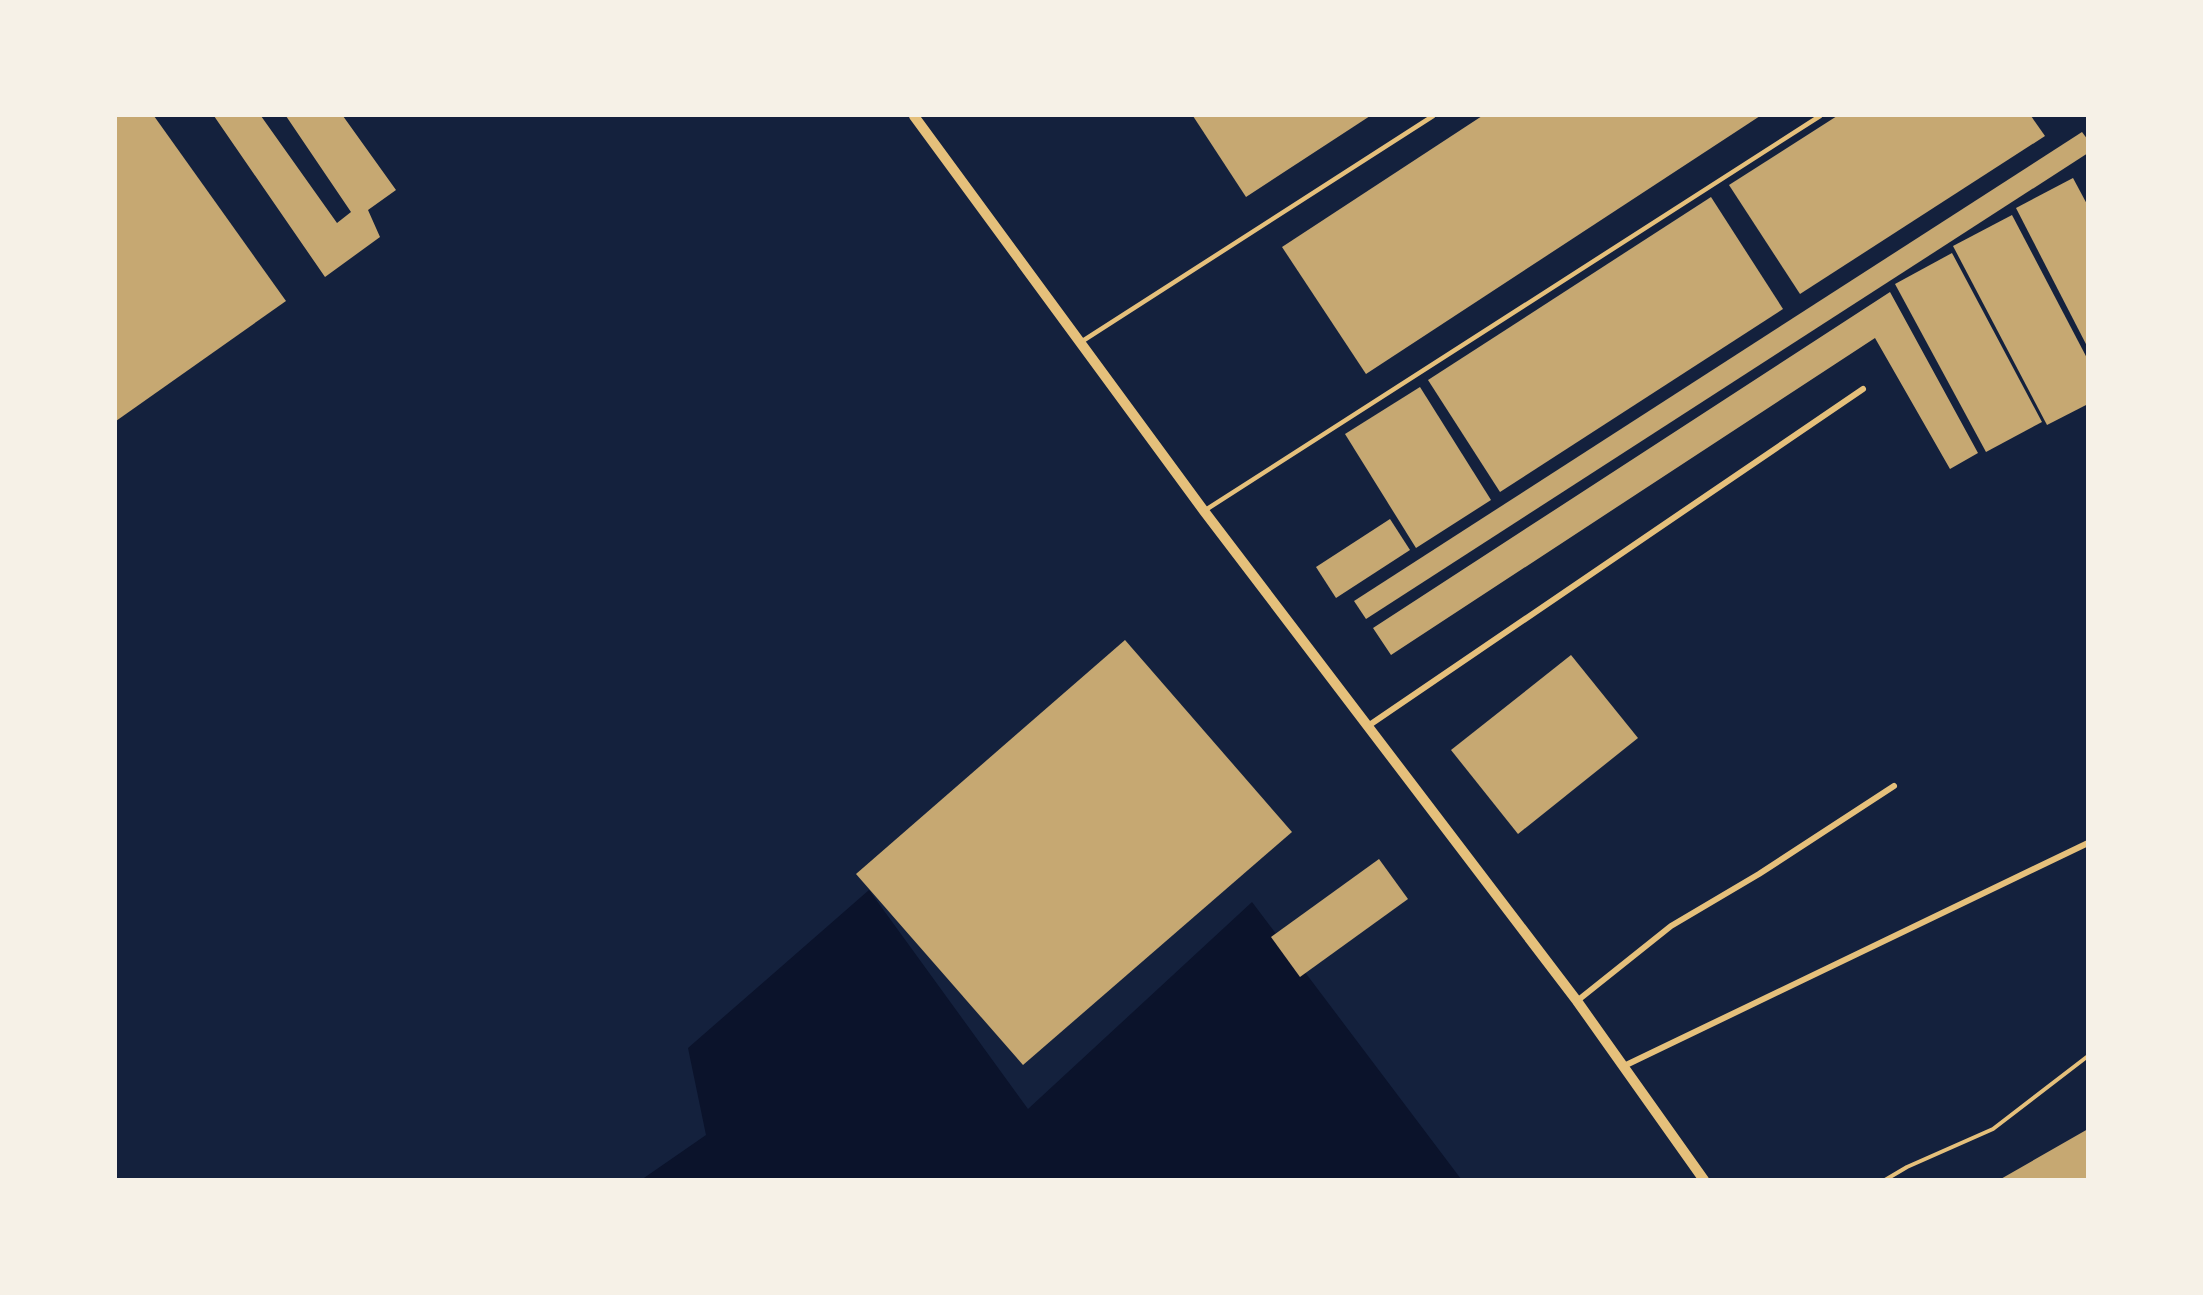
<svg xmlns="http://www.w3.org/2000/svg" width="2203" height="1295" viewBox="0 0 2203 1295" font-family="'DM Sans',sans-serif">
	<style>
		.water { fill: #0b132b }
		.building { fill: #c6a872 }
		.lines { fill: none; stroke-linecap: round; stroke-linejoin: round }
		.path { stroke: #e5c07b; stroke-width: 4 }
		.service { stroke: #e5c07b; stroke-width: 4.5 }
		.minor { stroke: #e5c07b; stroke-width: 6 }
		.tertiary { stroke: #e5c07b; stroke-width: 10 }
	</style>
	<rect width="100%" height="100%" fill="#14213d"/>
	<polygon class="water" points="869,890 1028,1109 1252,902 1461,1179 641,1180 706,1135 688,1048"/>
	<g class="building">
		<polygon points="116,116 154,116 286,301 116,421"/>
		<polygon points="214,116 261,116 337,223 351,212 286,116 343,116 396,190 368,210 380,237 325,277"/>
		<polygon points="1193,116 1370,116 1246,197"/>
		<polygon points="1482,116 1760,116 1366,374 1282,247"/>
		<polygon points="1837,116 2031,116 2045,136 1800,294 1729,185"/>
		<polygon points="2082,132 2088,140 2088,153 1366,619 1354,601"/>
		<polygon points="2073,178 2088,206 2088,348 2016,208"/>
		<polygon points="1711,197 1783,309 1500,492 1428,380"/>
		<polygon points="2012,215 2088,360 2088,404 2047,425 1953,246"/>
		<polygon points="1952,253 2042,422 1986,452 1895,284"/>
		<polygon points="1890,292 1978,453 1950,469 1875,338 1391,655 1373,628"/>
		<polygon points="1420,387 1491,500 1416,548 1345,434"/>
		<polygon points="1390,519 1410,550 1336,598 1316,567"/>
		<polygon points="1125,640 1292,832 1023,1065 856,874"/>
		<polygon points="1571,655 1638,738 1518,834 1451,750"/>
		<polygon points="1379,859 1408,899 1300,977 1271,937"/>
		<polygon points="2088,1129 2088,1180 1999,1180"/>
	</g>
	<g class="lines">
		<polyline class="path" points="1885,1180 1907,1167 1993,1129 2088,1056"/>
		<g class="service">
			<polyline points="1081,342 1433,116"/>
			<polyline points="1204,511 1820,116"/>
		</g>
		<g class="minor">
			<polyline points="1368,726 1863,389"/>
			<polyline points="1577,1001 1671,926 1759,874 1894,786"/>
			<polyline points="1624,1066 2088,843"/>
		</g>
		<polyline class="tertiary" points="914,116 1204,511 1577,1001 1704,1180"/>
	</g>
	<rect width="2203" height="1295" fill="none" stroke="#f6f1e7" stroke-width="234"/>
</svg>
